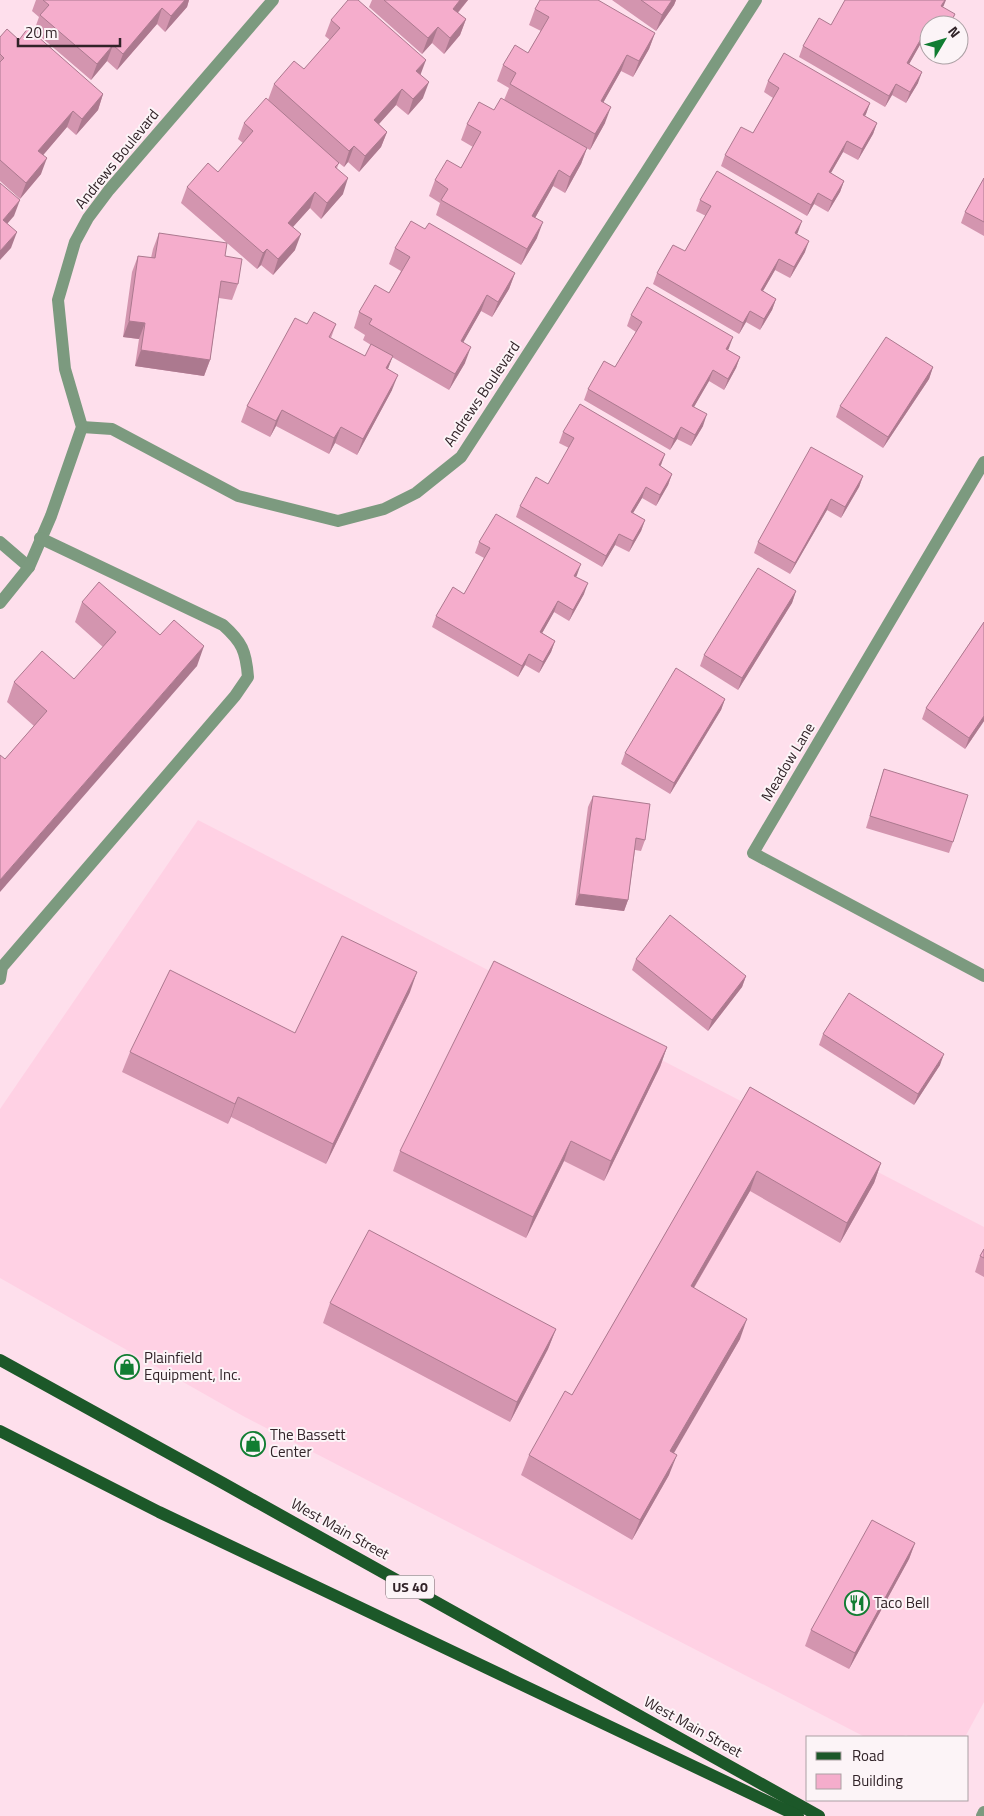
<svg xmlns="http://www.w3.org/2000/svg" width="984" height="1816" viewBox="0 0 984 1816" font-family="'Titillium Web',sans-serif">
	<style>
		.built { fill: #ffd1e4 }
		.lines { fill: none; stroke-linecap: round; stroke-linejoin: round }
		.minor { stroke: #7c9a7f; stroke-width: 12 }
		.major { stroke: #1c5829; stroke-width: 12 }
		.wall { fill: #d395af }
		.shaded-wall { fill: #ac798f }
		.building { fill: #f5adcc; stroke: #ac798f }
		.labels { text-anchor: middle; stroke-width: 4; stroke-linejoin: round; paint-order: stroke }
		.shield { fill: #fcf4f7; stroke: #6e6266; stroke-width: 1 }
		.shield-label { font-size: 14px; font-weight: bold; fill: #312328 }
		.street-label { font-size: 15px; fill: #312328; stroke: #fcf4f7 }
		.poi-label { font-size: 15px; fill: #312328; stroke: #fcf4f7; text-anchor: start }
	</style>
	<rect width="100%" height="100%" fill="#fedfec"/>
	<polygon class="built" points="198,820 984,1227 984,1702 965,1737 910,1737 906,1735 901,1737 865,1737 243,1416 0,1278 0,1109"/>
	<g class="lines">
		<g class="minor">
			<polyline points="82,427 112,429 238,496 338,521 384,509 416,493 461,457 646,172 756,0"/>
			<polyline points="984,462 753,853 984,976"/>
			<polyline points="0,542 29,567"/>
			<polyline points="0,603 29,567 51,516 82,427 65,369 58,300 75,242 88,218 109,190 273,0"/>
			<path d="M0 979 2 967 235 696 248 677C246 651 242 642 223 625L40 538"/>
			<polyline points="982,1816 984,1812"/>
		</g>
		<g class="major">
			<polyline points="0,1360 221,1482 819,1816"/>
			<polyline points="0,1431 159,1512 798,1816"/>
		</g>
	</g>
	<g class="wall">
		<polygon points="36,0 189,0 187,7 165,32 157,24 117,70 107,61 91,80 34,31 39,17 32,11"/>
		<polygon points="372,0 468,0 458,13 466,19 460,35 444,54 432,43 422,54 369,7"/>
		<polygon points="612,0 676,0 674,5 656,31"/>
		<polygon points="944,5 929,25 929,48 921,43 909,64 918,83 906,103 892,95 885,107 799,57 803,46 831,25"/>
		<polygon points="535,9 655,33 649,49 633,77 621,71 603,103 605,123 590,150 504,100 509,88 497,81 503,65 528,53 541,31 529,25"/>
		<polygon points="331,20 421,74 423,98 408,115 396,105 379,124 387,132 381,147 359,172 348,162 344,167 339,163 337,168 343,194 321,219 310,208 293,227 295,250 273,275 261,265 257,269 181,203 187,187 218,172 243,143 238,139 244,123 268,100 274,84 304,69 330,40 325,36"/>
		<polygon points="0,37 19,40 103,94 98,110 76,135 67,127 43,155 41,174 20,199 0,181"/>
		<polygon points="768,81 870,103 865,116 877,123 873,134 858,160 843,152 831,173 844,181 840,192 828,212 814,204 807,216 721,166 725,155 753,133 773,98 764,92"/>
		<polygon points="494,110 587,148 581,164 565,193 553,186 535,218 537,238 521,265 436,215 440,203 429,196 435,180 461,168 473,147 461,140 467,124"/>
		<polygon points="984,178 984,236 961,223 965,212"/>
		<polygon points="700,200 798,232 797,234 805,252 790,278 775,270 763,291 776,299 772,310 760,330 746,322 739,334 653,284 657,273 685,251 706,216 696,211"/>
		<polygon points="425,229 515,273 509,289 492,317 481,311 463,342 465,363 449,390 392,357 388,369 392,390 357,455 335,443 329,454 276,426 270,437 241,422 247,406 307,324 336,324 331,338 365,356 371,345 363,340 365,335 354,328 359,312 389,293 401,271 389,264 395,248"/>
		<polygon points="159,233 225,256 238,284 232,300 219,298 210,360 204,376 135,366 139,339 123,337 132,272 138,256 151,258 153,249"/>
		<polygon points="631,315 729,348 728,350 740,357 736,368 724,390 709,381 694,407 703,426 691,446 677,439 670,450 584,400 588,389 615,367 636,332 627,326"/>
		<polygon points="933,367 929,379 883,448 836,417 840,406"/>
		<polygon points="563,432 665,454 660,466 672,474 668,485 656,506 642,498 633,513 645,520 641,531 629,552 615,545 602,567 516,517 520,506 548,484 569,448 559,443"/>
		<polygon points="863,476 859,487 841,518 827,510 790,574 754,553 758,542"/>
		<polygon points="479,542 577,575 576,577 584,594 569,621 554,612 542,633 555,641 551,652 539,673 525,665 518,677 432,627 436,616 464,594 484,558 475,553"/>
		<polygon points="796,591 792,603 738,690 700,666 704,655"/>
		<polygon points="82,602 160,635 197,666 5,759 34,726 7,702 14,682 74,679 103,647 75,622"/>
		<polygon points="984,622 984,721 965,749 922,719 926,708"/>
		<polygon points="725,699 721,710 670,794 621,764 625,753"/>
		<polygon points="884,769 953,842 949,853 866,828"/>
		<polygon points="593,796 645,840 641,851 635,850 628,900 624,911 575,905 588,807"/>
		<polygon points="636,959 746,976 742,987 708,1031 632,970"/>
		<polygon points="410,992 326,1164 231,1117 228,1124 122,1072 130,1052 295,1033"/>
		<polygon points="823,1034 940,1065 914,1105 819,1045"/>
		<polygon points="667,1047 660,1067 604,1181 564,1161 526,1238 393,1171 400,1151"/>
		<polygon points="750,1087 881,1163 874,1183 840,1243 750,1191 694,1288 740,1339 673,1453 669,1475 632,1540 521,1475 529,1455 572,1395"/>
		<polygon points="984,1249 984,1277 975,1272 980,1256"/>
		<polygon points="330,1303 556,1329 548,1349 510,1422 323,1323"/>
		<polygon points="915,1543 909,1559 849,1669 805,1646 811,1630"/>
	</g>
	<g class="shaded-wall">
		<polygon points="185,0 189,0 187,7 165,32 171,16"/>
		<polygon points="460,0 468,0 447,25 453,9"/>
		<polygon points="672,0 676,0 674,5 656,31 662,15"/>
		<polygon points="945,0 946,0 944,5 937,17 941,6"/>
		<polygon points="162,8 157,24 117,70 123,54"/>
		<polygon points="955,14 951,25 949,25"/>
		<polygon points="466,19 460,35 444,54 450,38"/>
		<polygon points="438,27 432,43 422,54 428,38"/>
		<polygon points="925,32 921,43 903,75 907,63"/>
		<polygon points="655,33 649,49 633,77 639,61"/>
		<polygon points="113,45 107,61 91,80 97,64"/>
		<polygon points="627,55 621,71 595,117 601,101"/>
		<polygon points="426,60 420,76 416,71"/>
		<polygon points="922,72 918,83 906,103 910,92"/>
		<polygon points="429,82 423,98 408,115 413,99"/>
		<polygon points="896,84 892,95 885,107 889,96"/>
		<polygon points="402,89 396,105 368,136 374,120"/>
		<polygon points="103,94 98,110 76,135 82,119"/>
		<polygon points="870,103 866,114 859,126 863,115"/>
		<polygon points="611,107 605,123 590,150 595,134"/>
		<polygon points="73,111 67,127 33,167 38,151"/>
		<polygon points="877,123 873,134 858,160 862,149"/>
		<polygon points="387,132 381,147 359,172 365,156"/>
		<polygon points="847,141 843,152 825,183 829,172"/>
		<polygon points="354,146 348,162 344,167 349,151"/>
		<polygon points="587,148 581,164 565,193 570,177"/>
		<polygon points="47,158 41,174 20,199 26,183"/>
		<polygon points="559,170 553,186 527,232 532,216"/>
		<polygon points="348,178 343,194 321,219 327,203"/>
		<polygon points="844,181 840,192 828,212 832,201"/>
		<polygon points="315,192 310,208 282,239 288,223"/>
		<polygon points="818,193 814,204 807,216 811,205"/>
		<polygon points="20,200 14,216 0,232 3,220"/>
		<polygon points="802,221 798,232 791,244 795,233"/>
		<polygon points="543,222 537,238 521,265 527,249"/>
		<polygon points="17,232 11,248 0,260 0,251"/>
		<polygon points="301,234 295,250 273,275 278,259"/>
		<polygon points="809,241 805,252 790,278 794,267"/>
		<polygon points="267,249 261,265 257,269 263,253"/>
		<polygon points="779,259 775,270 757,301 761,290"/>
		<polygon points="515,273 509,289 492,317 498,302"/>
		<polygon points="487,295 481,311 455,357 461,341"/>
		<polygon points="776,299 772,310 760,330 764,319"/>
		<polygon points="750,311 746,322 739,334 743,323"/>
		<polygon points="129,321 145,323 139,339 123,337"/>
		<polygon points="733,337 729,348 722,360 726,349"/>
		<polygon points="471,347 465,363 449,390 455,374"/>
		<polygon points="141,350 210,360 204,376 135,366"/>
		<polygon points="393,356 387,371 386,368"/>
		<polygon points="740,357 736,368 724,390 728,379"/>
		<polygon points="933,367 929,379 883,448 888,437"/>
		<polygon points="713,370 709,381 688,417 692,406"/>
		<polygon points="398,375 392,390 357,455 363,439"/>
		<polygon points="282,410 276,426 270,437 276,421"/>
		<polygon points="707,414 703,426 691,446 695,435"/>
		<polygon points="341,427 335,443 329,454 334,438"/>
		<polygon points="681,427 677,439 670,450 674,439"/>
		<polygon points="665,454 661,465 655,476 659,465"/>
		<polygon points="672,474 668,485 656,506 660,495"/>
		<polygon points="863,476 859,487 841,518 845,507"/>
		<polygon points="646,487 642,498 627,523 631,512"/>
		<polygon points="831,499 827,510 790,574 795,563"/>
		<polygon points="645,520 641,531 629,552 633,541"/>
		<polygon points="619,534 615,545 602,567 606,556"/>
		<polygon points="581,564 577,575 570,587 574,576"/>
		<polygon points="588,583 584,594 569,621 573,610"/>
		<polygon points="796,591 792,603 738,690 742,678"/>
		<polygon points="558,601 554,612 536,644 540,632"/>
		<polygon points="555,641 551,652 539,673 543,662"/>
		<polygon points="204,646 197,666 0,892 0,880"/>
		<polygon points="529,654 525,665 518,677 522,666"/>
		<polygon points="725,699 721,710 670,794 674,783"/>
		<polygon points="984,716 984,721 965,749 969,738"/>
		<polygon points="579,894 628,900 624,911 575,905"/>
		<polygon points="417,972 410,992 326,1164 333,1144"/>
		<polygon points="746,976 742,987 708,1031 712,1020"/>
		<polygon points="667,1047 660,1067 604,1181 611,1161"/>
		<polygon points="944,1054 940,1065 914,1105 918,1094"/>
		<polygon points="238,1097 231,1117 228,1124 235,1104"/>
		<polygon points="571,1141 564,1161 526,1238 533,1217"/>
		<polygon points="881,1163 874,1183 840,1243 847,1223"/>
		<polygon points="757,1171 750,1191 683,1306 691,1286"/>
		<polygon points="747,1319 740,1339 663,1472 670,1451"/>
		<polygon points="556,1329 548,1349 510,1422 517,1402"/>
		<polygon points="677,1455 669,1475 632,1540 640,1520"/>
		<polygon points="915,1543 909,1559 849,1669 855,1653"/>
	</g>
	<g class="building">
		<polygon points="43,0 185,0 171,16 162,8 123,54 113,45 97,64 40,15 49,5"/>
		<polygon points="348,0 358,0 426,60 416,71 429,82 413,99 402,89 374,120 387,132 365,156 354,146 349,151 274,84 294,61 304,69 340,28 331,20"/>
		<polygon points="384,0 460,0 453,9 466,19 450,38 438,27 428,38"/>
		<polygon points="540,0 598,0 655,33 639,61 627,55 601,101 611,107 595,134 510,84 516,73 503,65 515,45 528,53 549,17 535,9"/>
		<polygon points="641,0 672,0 662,15"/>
		<polygon points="845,0 945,0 941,6 955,14 949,25 929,25 929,34 925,32 907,63 922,72 910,92 896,84 889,96 803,46 819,18 831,25"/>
		<polygon points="28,28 103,94 82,119 73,111 38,151 47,158 26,183 0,160 0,62 4,58 0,54 0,37 7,29 19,40"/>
		<polygon points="784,53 870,103 863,115 877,123 862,149 847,141 829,172 844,181 832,201 818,193 811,205 725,155 741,127 753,133 779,88 768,81"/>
		<polygon points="266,98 339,163 335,167 348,178 327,203 315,192 288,223 301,234 278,259 267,249 263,253 187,187 208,163 218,172 253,131 244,123"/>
		<polygon points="501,98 587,148 570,177 559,170 532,216 543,222 527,249 441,200 448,189 435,180 447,160 461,168 481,132 467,124 479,102 494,110"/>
		<polygon points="717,171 802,221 795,233 809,241 794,267 779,259 761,290 776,299 764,319 750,311 743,323 657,273 673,245 685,251 711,206 700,200"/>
		<polygon points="984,178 984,222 965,212"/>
		<polygon points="0,183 20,200 3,220 17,232 0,251"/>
		<polygon points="411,221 425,229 429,223 515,273 498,302 487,295 461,341 471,347 455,374 369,324 372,319 359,312 375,285 389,293 410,257 395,248"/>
		<polygon points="159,233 227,243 225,256 242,259 238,284 221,281 210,360 141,350 145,323 129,321 138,256 155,258"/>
		<polygon points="647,287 733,337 726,349 740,357 728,379 713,370 692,406 707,414 695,435 681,427 674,439 588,389 604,361 615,367 642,322 631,315"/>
		<polygon points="314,312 336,324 329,337 365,356 371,344 393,356 386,368 398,375 363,439 341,427 334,438 282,410 276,421 247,406 295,318 307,324"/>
		<polygon points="886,337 933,367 888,437 840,406"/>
		<polygon points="580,404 665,454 659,465 672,474 660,495 646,487 631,512 645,520 633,541 619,534 606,556 520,506 536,477 548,484 574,438 563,432"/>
		<polygon points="811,447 863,476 845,507 831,499 795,563 758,542"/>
		<polygon points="496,514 581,564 574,576 588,583 573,610 558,601 540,632 555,641 543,662 529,654 522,666 436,616 453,587 464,594 490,548 479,542"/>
		<polygon points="758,568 796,591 742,678 704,655"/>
		<polygon points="99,582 160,635 174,620 204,646 0,880 0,755 5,759 47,711 14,682 42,651 74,679 116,632 82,602"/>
		<polygon points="984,622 984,716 969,738 926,708"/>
		<polygon points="676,668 725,699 674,783 625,753"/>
		<polygon points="884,769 968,795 953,842 870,816"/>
		<polygon points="593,796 650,804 645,840 636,838 628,900 579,894"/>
		<polygon points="670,915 746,976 712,1020 636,959"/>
		<polygon points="342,936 417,972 333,1144 238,1097 235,1104 130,1052 170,970 295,1033"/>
		<polygon points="494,961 667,1047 611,1161 571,1141 533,1217 400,1151"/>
		<polygon points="849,993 944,1054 918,1094 823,1034"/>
		<polygon points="750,1087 881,1163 847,1223 757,1171 691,1286 747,1319 670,1451 677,1455 640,1520 529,1455 565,1391 572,1395"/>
		<polygon points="369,1230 556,1329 517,1402 330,1303"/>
		<polygon points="984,1249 984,1258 980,1256"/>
		<polygon points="872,1520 915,1543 855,1653 811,1630"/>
	</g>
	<defs>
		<symbol id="shop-ring" viewBox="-11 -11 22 22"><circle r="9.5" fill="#fcf4f7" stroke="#117d32" stroke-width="1.5"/><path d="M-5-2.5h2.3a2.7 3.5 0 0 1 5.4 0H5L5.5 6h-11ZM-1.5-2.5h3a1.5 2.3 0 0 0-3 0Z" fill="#117d32"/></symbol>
		<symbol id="restaurant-ring" viewBox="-11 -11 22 22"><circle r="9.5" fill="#fcf4f7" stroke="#117d32" stroke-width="1.5"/><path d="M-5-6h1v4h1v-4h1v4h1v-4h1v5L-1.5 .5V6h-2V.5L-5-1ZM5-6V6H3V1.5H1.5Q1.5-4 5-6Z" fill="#117d32"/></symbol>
	</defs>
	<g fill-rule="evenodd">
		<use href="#shop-ring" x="113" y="1353" width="28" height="28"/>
		<use href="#shop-ring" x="239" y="1430" width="28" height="28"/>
		<use href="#restaurant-ring" x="843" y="1589" width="28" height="28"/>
	</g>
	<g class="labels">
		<rect class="shield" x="386" y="1575.5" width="48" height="23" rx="4"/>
		<g class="shield-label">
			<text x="410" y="1592">US 40</text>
		</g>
		<g class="street-label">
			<text transform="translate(117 159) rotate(-51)" y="5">Andrews Boulevard</text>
			<text transform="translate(482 394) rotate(-56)" y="5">Andrews Boulevard</text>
			<text transform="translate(788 762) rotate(-59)" y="5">Meadow Lane</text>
			<text transform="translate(340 1529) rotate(29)" y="5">West Main Street</text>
			<text transform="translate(693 1727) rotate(29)" y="5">West Main Street</text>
		</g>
		<g class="poi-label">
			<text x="144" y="1363">Plainfield<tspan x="144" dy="17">Equipment, Inc.</tspan></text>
			<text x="270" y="1440">The Bassett<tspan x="270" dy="17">Center</tspan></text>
			<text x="874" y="1608">Taco Bell</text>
		</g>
	</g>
	<rect x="806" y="1736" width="162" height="65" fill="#fcf4f7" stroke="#aba0a4"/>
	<rect x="816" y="1752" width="25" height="8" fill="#1c5829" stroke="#aba0a4"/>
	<text x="852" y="1761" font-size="15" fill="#312328">Road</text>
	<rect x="816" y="1774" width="25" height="15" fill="#f5adcc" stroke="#aba0a4"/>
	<text x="852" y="1786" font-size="15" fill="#312328">Building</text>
	<g transform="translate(944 40) rotate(52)"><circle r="24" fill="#fcf4f7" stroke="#aba0a4"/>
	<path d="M0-4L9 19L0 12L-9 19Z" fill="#117d32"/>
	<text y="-8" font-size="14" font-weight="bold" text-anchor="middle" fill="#312328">N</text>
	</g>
	<path d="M18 38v8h102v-8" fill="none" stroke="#312328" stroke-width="2.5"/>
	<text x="25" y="38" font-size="15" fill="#312328" stroke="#fcf4f7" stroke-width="4" paint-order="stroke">20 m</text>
</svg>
